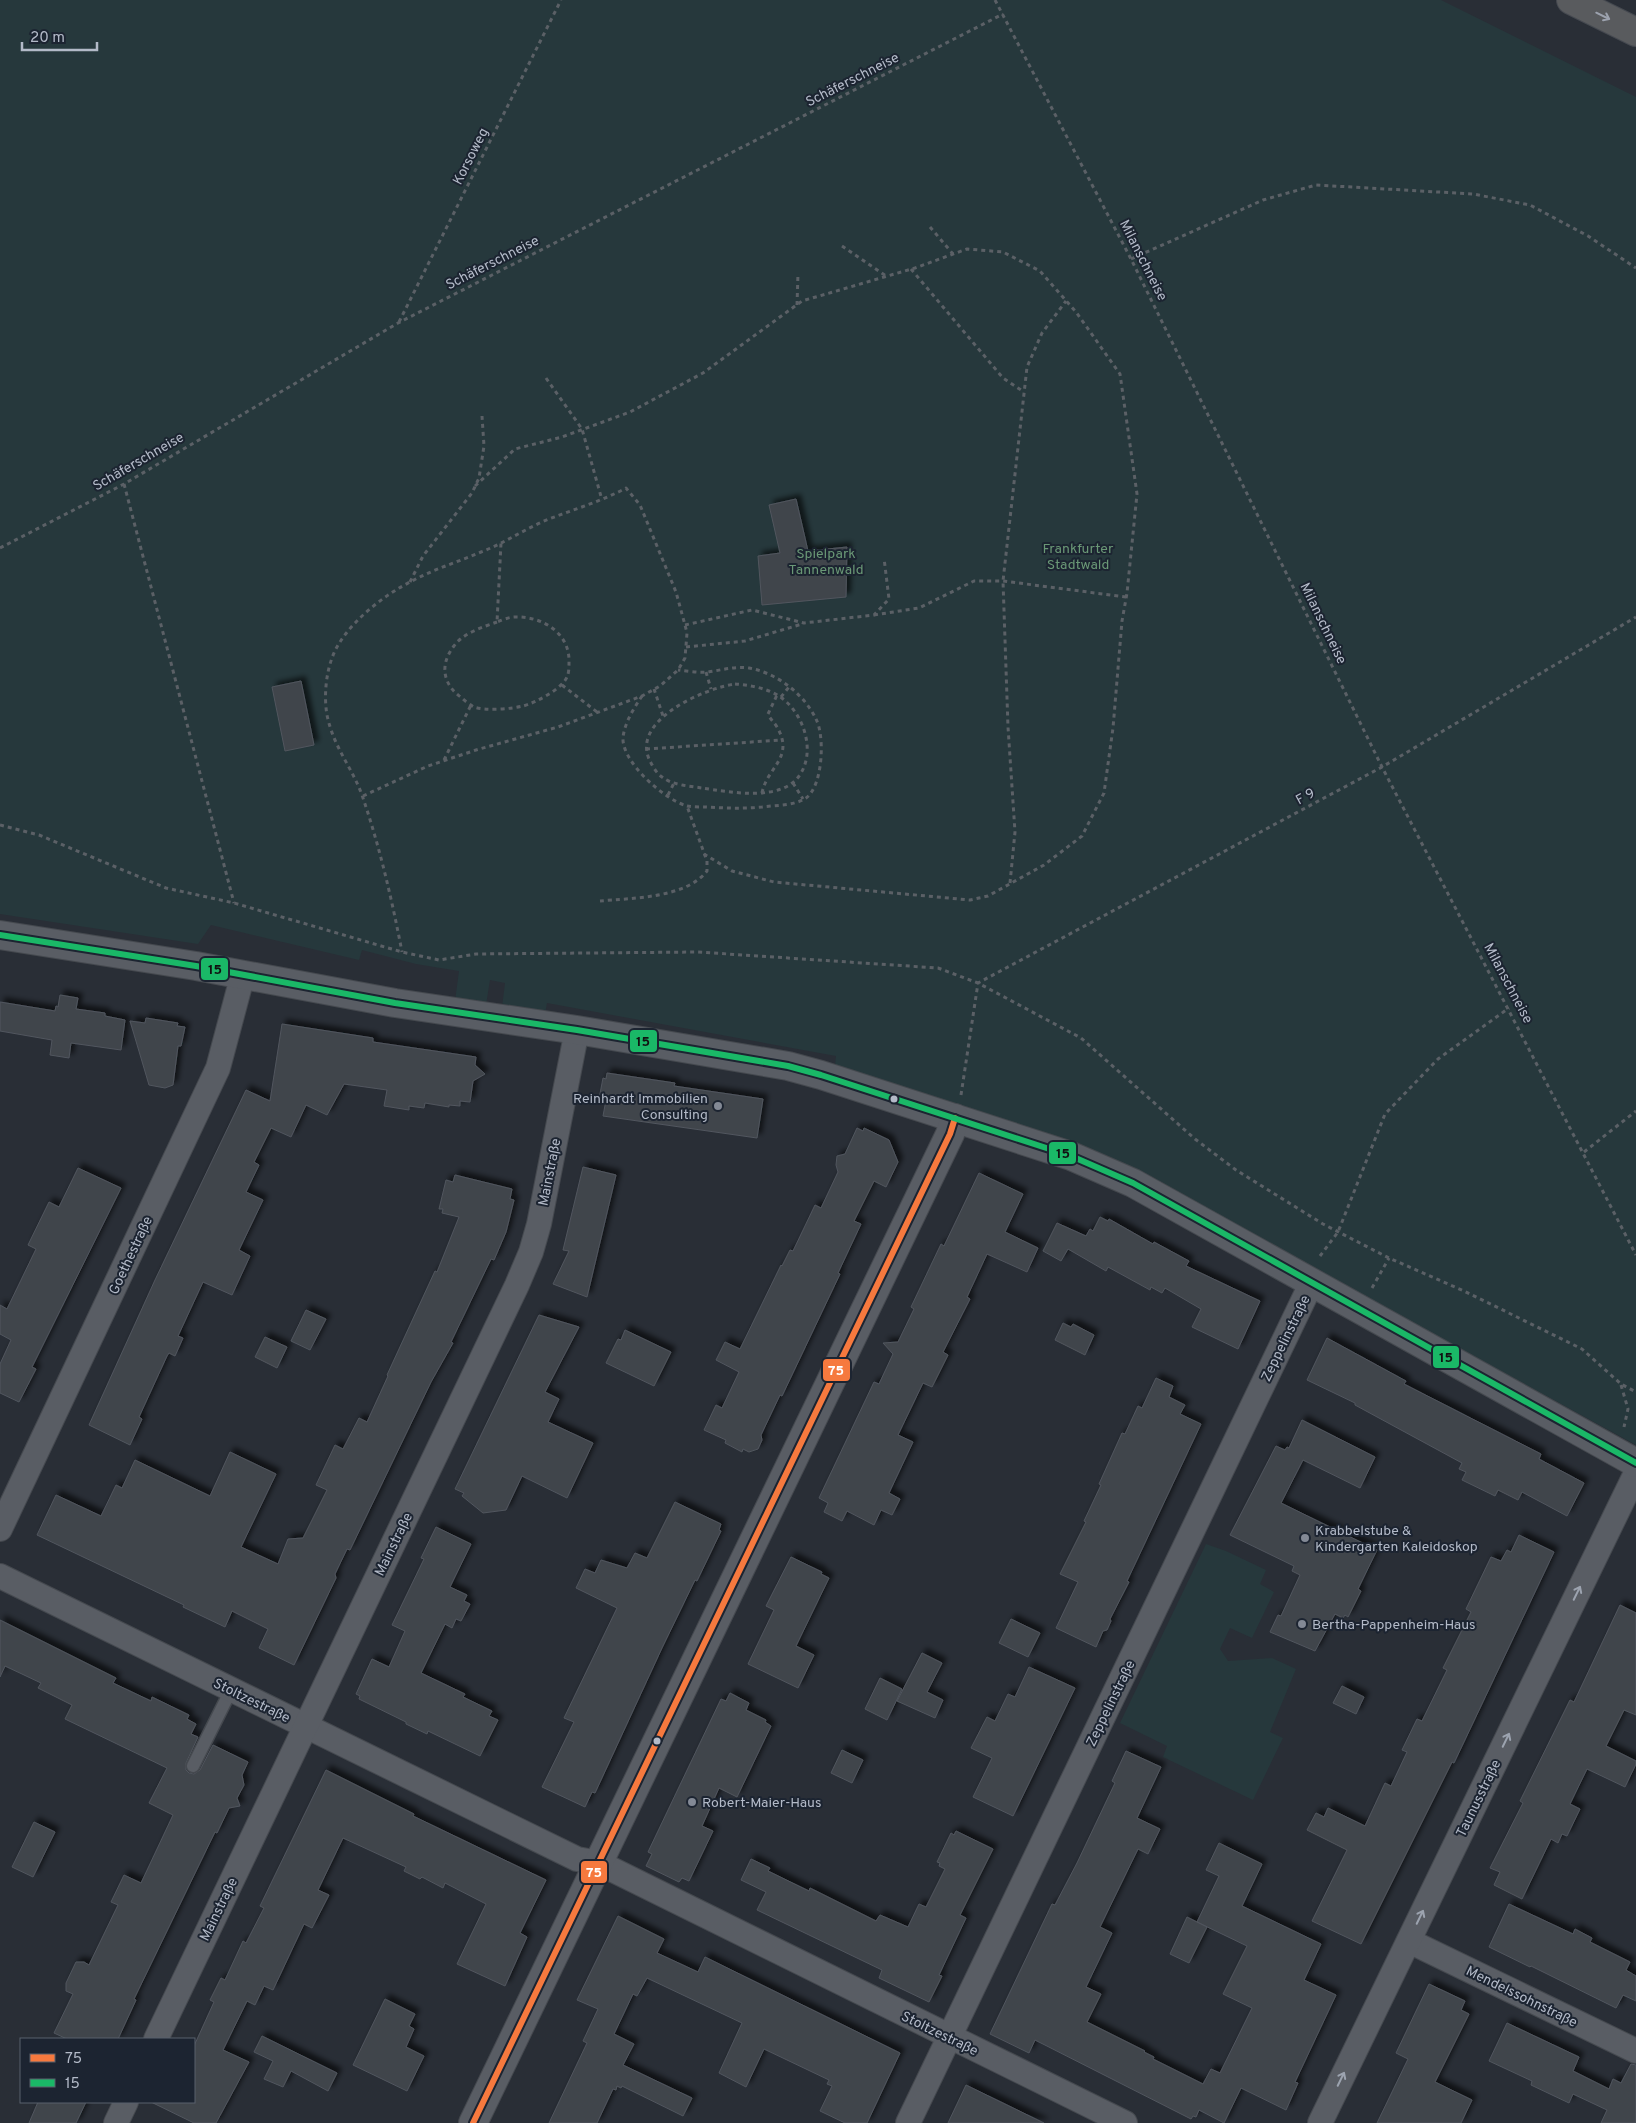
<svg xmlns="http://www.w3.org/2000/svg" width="1636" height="2123" viewBox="0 0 1636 2123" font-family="Overpass,sans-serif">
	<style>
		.green { fill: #26383c }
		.building { fill: #40444c; stroke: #51565e; filter: url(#shadow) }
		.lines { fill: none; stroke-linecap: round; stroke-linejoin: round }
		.service-casing { stroke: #45494f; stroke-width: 15 }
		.minor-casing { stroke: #45494f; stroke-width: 26 }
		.tertiary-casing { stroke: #45494f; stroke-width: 30 }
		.motorway-casing { stroke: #464a51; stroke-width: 30 }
		.path { stroke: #5b6066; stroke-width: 3; stroke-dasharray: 4 4; stroke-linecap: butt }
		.service { stroke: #595d64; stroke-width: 12 }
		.minor { stroke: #595d64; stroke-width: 24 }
		.tertiary { stroke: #595d64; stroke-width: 28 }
		.motorway { stroke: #595b5e; stroke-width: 28 }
		.bus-1-casing { stroke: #1c2431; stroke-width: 10 }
		.bus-2-casing { stroke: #1c2431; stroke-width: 10 }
		.bus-1 { stroke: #f6793e; stroke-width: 6 }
		.bus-2 { stroke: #1ab867; stroke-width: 6 }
		.oneway { stroke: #9ca2ae }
		.oneway2 { stroke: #9ca3af }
		.bus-dot { fill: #b3bac8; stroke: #1c2431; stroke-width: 2 }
		.poi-dot { fill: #838995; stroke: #1c2431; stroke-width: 2 }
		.labels { text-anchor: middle; stroke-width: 4; stroke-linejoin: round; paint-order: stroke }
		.street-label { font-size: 14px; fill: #b3bac8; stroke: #1c2431 }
		.park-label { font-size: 14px; fill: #6a9876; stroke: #1c2431 }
		.poi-label { font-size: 14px; fill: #b3bac8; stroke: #1c2431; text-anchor: start }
		.line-badge { stroke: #1c2431; stroke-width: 2 }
		.badge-label { font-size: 14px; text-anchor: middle; font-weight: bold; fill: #fff }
		.pale-badge-label { font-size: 14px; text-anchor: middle; font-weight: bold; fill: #111 }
	</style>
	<defs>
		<filter id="shadow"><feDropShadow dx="4.5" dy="-4.5" stdDeviation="2.5" flood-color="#0009"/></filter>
	</defs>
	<rect width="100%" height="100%" fill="#292e36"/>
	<g class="green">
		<polygon points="0,0 1441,0 1636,97 1636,1445 1108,1156 835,1066 836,1056 547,1003 545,1014 502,1007 505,983 490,980 486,1005 455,1001 459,971 416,964 362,950 359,960 211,925 198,944 0,914"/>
		<polygon points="1206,1544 1226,1551 1266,1570 1260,1584 1274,1592 1252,1638 1230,1628 1220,1649 1228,1661 1272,1658 1296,1669 1270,1732 1283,1738 1253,1800 1163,1757 1167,1746 1120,1723"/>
	</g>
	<g class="building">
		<polygon points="796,499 808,551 847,547 846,597 762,605 758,556 780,553 769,505"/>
		<polygon points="301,681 314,745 285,751 272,687"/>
		<polygon points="60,995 78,998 76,1009 105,1013 105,1016 125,1020 121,1050 71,1043 69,1058 50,1055 52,1040 0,1031 0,1002 55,1011 56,1006 58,1007"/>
		<polygon points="146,1018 178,1023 177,1026 185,1027 181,1046 178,1046 173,1085 165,1088 149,1085 130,1021 145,1023"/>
		<polygon points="282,1024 373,1038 373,1042 476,1057 475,1065 485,1074 473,1081 470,1102 460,1101 460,1106 449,1105 449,1107 425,1103 424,1108 409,1106 409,1110 384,1106 387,1090 344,1084 327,1115 306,1105 291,1137 271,1128 254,1162 259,1165 246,1192 263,1200 239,1250 250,1256 232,1295 203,1282 178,1336 183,1338 175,1356 169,1353 167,1356 139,1417 142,1419 130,1445 89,1425 155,1280 246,1090 270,1101"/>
		<polygon points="607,1073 675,1083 674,1086 763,1099 757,1138 603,1116 606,1100 599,1099 603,1078 606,1079"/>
		<polygon points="857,1128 863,1131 864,1128 889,1140 898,1162 886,1187 874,1181 854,1221 861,1224 838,1273 840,1274 782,1396 780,1395 761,1435 762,1440 758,1449 749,1452 743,1449 742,1452 725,1443 726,1440 704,1430 716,1405 722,1408 739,1372 716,1360 725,1342 740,1349 781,1265 782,1266 790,1250 793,1251 815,1205 821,1208 838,1172 836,1165 837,1156 845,1154"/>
		<polygon points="583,1167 616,1175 587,1297 553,1284 569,1251 563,1250"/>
		<polygon points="78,1168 121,1188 32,1367 36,1369 19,1402 0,1393 0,1364 11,1340 0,1334 0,1305 7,1309 36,1249 28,1245 49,1202 59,1207"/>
		<polygon points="979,1173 1023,1194 1005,1232 1038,1248 1027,1272 987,1254 967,1297 970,1299 943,1352 948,1355 932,1387 923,1383 898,1435 913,1442 889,1493 900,1499 892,1515 881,1510 874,1525 847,1511 842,1521 824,1512 828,1503 819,1498 874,1382 879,1384 893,1354 883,1343 898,1342 914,1309 911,1307 941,1244 944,1246"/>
		<polygon points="455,1175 512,1189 510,1199 514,1200 506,1232 494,1260 491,1259 451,1342 453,1343 431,1382 350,1550 347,1549 335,1574 336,1578 294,1665 259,1648 268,1629 232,1611 225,1627 183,1607 184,1605 37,1535 56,1495 101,1516 116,1485 122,1488 135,1460 210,1496 230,1452 276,1474 241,1547 278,1564 288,1539 303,1538 327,1490 316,1485 335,1445 343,1449 359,1418 367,1422 388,1376 387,1375 435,1271 437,1272 459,1217 442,1213 443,1209 439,1209 446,1180 453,1182"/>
		<polygon points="1100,1217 1108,1221 1109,1219 1153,1244 1154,1242 1189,1261 1186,1266 1260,1301 1238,1349 1192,1327 1201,1309 1165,1288 1162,1293 1151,1287 1150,1290 1108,1267 1106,1271 1068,1249 1061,1261 1043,1251 1057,1223 1086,1236 1090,1229 1093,1231"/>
		<polygon points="306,1310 326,1319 310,1350 291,1341"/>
		<polygon points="539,1315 579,1327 545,1392 559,1399 548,1422 593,1443 567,1498 522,1476 506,1510 483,1513 462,1496 464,1493 455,1489"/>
		<polygon points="1063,1323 1071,1327 1073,1324 1094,1335 1085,1355 1055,1340"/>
		<polygon points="625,1330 671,1352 654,1386 606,1363 618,1339 621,1340"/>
		<polygon points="265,1337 287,1347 277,1368 255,1357"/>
		<polygon points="1327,1338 1406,1381 1404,1384 1541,1454 1539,1459 1584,1483 1567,1516 1522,1492 1518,1500 1498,1490 1495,1496 1462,1480 1466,1472 1459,1469 1462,1463 1355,1405 1355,1403 1307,1380"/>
		<polygon points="1156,1378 1173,1386 1169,1397 1185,1405 1180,1414 1201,1424 1127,1581 1129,1582 1110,1619 1111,1621 1107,1630 1103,1631 1096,1647 1056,1628 1078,1582 1060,1574 1086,1522 1084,1521 1101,1485 1099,1484 1122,1433 1125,1434 1138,1406 1142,1408"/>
		<polygon points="1302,1420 1375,1457 1360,1488 1303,1460 1281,1503 1377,1550 1358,1589 1361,1591 1348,1617 1345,1615 1343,1618 1335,1614 1315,1651 1270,1632 1278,1615 1281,1616 1300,1575 1292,1571 1294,1566 1230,1535 1276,1446 1285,1450 1287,1447 1289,1448"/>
		<polygon points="675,1502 721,1524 719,1530 721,1531 697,1581 695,1580 662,1648 595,1793 592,1792 585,1807 542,1787 574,1722 564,1718 617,1608 576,1588 585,1569 595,1573 601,1560 627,1568 635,1553 647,1558"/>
		<polygon points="436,1527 471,1544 450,1587 467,1595 464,1601 470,1604 461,1621 456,1619 452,1628 445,1624 421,1673 465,1694 463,1697 492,1711 489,1716 498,1720 480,1756 428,1731 427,1734 406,1724 406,1722 359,1699 360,1696 356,1694 372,1659 389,1667 405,1631 392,1625 424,1559 421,1558"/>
		<polygon points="1519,1535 1554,1552 1454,1763 1452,1762 1361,1944 1312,1921 1347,1850 1307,1830 1316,1813 1324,1817 1328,1808 1365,1826 1385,1783 1391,1786 1407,1752 1402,1750 1417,1719 1422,1721 1447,1670 1443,1668 1471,1612 1466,1609 1491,1557 1501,1561 1507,1550 1511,1552"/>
		<polygon points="791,1557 822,1572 821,1574 829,1578 796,1646 814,1655 798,1688 748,1664 774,1610 766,1606"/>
		<polygon points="1620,1605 1636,1613 1636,1715 1624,1710 1606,1746 1636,1761 1636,1764 1625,1787 1587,1769 1570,1804 1580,1809 1567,1836 1562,1834 1558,1843 1551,1839 1522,1899 1494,1885 1500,1872 1490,1868 1523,1803 1520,1801 1570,1700 1574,1702"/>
		<polygon points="1011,1619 1040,1633 1028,1657 999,1643"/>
		<polygon points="0,1620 116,1678 113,1683 151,1701 152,1697 189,1715 187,1719 196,1724 191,1734 198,1737 186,1763 186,1770 189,1773 194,1774 200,1770 213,1745 248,1762 242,1775 244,1785 237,1798 240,1806 229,1808 217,1833 215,1832 134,1999 136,2000 118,2039 67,2039 54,2033 73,1994 66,1991 66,1983 76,1962 84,1962 89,1965 118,1905 111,1902 124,1875 141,1883 173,1815 149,1803 167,1768 65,1719 72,1705 38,1688 41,1683 5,1666 0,1677"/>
		<polygon points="922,1653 942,1663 927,1692 943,1700 935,1718 897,1701"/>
		<polygon points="1029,1667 1075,1688 1013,1816 973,1797 992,1758 971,1748 987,1717 995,1721 1008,1694 1015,1697"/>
		<polygon points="880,1678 902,1689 887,1720 865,1709"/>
		<polygon points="1342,1686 1364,1697 1356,1714 1333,1703"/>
		<polygon points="730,1693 749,1703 746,1710 766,1720 765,1722 771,1726 737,1797 719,1788 702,1826 713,1831 689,1881 682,1878 679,1882 646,1866 652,1854 648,1852 721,1699 726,1701"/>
		<polygon points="842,1750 863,1760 852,1783 831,1773"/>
		<polygon points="1126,1751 1161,1767 1137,1818 1160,1829 1148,1854 1138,1849 1100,1927 1112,1933 1086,1987 1101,1994 1087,2022 1145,2051 1144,2052 1154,2057 1153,2059 1203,2084 1211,2069 1220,2073 1252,2008 1223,1994 1247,1946 1197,1922 1219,1876 1206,1870 1219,1843 1262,1864 1242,1906 1321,1944 1304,1980 1336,1995 1295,2082 1298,2083 1286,2110 1241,2088 1224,2123 1199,2110 1196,2117 1193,2116 1191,2119 1035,2040 1029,2053 990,2034 1052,1904 1055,1905 1077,1863 1115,1783 1112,1781"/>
		<polygon points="326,1770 414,1814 413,1816 546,1880 520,1933 527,1937 505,1986 457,1964 486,1904 445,1883 443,1888 422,1877 420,1879 404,1871 406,1867 343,1838 318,1890 329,1895 312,1928 304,1924 273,1990 264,1986 255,2005 247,2001 223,2050 249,2062 216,2123 194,2123 151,2102 194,2102 194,2046 214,2002 210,2000 221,1978 225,1980 243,1941 246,1943 264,1908 260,1906"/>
		<polygon points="34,1822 55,1832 33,1877 12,1867"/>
		<polygon points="956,1831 993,1849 960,1915 966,1918 939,1975 942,1976 929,2002 879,1978 882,1970 757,1910 766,1892 741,1880 751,1859 770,1868 768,1871 809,1891 810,1888 876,1921 880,1915 908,1927 919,1904 926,1907 945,1869 939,1866 940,1863 937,1862 951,1833 954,1835"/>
		<polygon points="1509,1904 1573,1934 1575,1929 1592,1938 1590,1942 1630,1962 1626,1970 1636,1976 1636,2001 1623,1995 1616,2008 1531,1966 1530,1967 1489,1947"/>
		<polygon points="618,1916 664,1939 657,1953 698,1972 705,1957 900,2053 867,2123 845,2123 820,2111 832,2086 827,2084 829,2080 764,2049 746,2087 719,2073 742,2023 647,1978 637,1996 633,1994 614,2034 634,2044 623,2065 692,2098 683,2116 622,2086 621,2088 617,2086 616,2090 613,2089 597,2123 549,2123 587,2043 583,2041 598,2009 577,2000"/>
		<polygon points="1187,1917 1207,1927 1189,1963 1170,1954"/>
		<polygon points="1429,1984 1465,2001 1461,2010 1469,2014 1435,2082 1472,2100 1461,2123 1377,2123 1408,2059 1396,2053"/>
		<polygon points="385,1999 415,2014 409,2026 414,2029 406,2047 424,2056 407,2091 353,2065"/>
		<polygon points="1507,2023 1579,2057 1573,2071 1609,2089 1613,2079 1621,2083 1631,2064 1636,2065 1636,2123 1601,2123 1607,2110 1573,2094 1569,2103 1531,2085 1532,2081 1489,2061"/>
		<polygon points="262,2036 337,2073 328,2091 291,2071 283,2087 264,2079 273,2061 254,2052"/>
		<polygon points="966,2085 1044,2123 948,2123"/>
		<polygon points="38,2102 86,2102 76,2123 29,2123"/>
	</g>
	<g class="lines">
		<defs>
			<polyline id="service" points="193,1766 231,1690"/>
			<g id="minor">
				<polyline points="0,1529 218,1068 243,974"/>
				<polyline points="0,1576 577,1859 599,1863 1125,2123"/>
				<polyline points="1409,1941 1636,2051"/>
				<polyline points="156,2039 517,1285 531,1252 539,1224 577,1030"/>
				<polyline points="116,2123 126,2102"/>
				<polyline points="908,2123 1312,1282"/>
				<polyline points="1320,2123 1636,1473"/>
			</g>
			<g id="tertiary">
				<polyline points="0,935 196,966 395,1003 577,1030 788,1066 821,1075 1071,1156 1133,1183 1636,1463"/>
				<polyline points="473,2123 950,1134 955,1118"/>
			</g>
			<polyline id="motorway" points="1571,0 1636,32"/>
		</defs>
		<use href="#service" class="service-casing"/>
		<use href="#minor" class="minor-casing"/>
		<use href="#tertiary" class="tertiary-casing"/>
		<use href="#motorway" class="motorway-casing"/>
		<g class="path">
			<polyline points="995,0 1131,259 1382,767 1636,1255"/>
			<polyline points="930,227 953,254"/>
			<polyline points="842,246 886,276"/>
			<polyline points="1131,259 1263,200 1316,185 1473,194 1530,205 1588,236 1636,268"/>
			<polyline points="911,269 1003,378 1024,392"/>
			<polyline points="797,305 798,273"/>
			<polyline points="399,322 561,0"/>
			<polyline points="546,378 582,429 602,500"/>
			<polyline points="124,484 234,903"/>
			<polyline points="475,486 515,449 562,437 630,412 703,373 802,301 915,268 967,249 1003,252 1040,271 1076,312 1120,374 1137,494 1127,593 1122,621 1113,728 1104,793 1082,836 1044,865 988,896 970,900 774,882 732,871 704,854"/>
			<polyline points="0,548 124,484 398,323 1003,14"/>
			<polyline points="410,582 423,556 472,493 479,478 484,446 482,416"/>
			<polyline points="874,615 919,608 974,581 1003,581 1126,597"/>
			<path d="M497 622C483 627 463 633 454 646 439 665 443 685 462 698 465 701 470 705 474 707 486 711 511 709 523 706 535 703 562 689 567 677 569 673 569 667 569 662 570 633 542 616 515 617 509 617 502 620 497 622L501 543"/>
			<polyline points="685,625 752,610 804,623 874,615 889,599 884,558"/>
			<polyline points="686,647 745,641 802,624"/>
			<polyline points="706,672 711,689"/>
			<path d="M735 684C750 685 766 688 779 696 802 711 816 748 801 773 784 803 730 792 702 788 689 786 672 785 662 777 656 773 652 765 649 759 632 719 706 688 735 684Z"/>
			<polyline points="562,685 597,712"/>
			<polyline points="654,689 663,716"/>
			<path d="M642 696C634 708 625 722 623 737 621 762 665 800 687 806 692 807 700 807 706 807 725 808 743 809 762 807 776 805 794 806 806 798 823 786 825 736 816 719 804 694 777 673 749 668 735 666 722 670 708 672 698 673 687 671 678 670"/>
			<polyline points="781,697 789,687"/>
			<polyline points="646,749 782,740"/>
			<polyline points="444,760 471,705"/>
			<polyline points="793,783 803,799"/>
			<path d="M762 793C767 767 795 758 777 727 774 722 770 719 768 714L777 695"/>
			<polyline points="668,795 674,783"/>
			<path d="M363 796 428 766 476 750 558 727 642 696 660 686 678 670 685 658 687 633 685 625 676 592 640 505 626 488C602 501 575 509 549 519 526 528 505 543 481 552 458 562 434 569 412 581 386 594 356 617 340 642 327 661 323 692 327 715 334 749 353 768 363 798 380 848 392 900 402 952"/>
			<polyline points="0,825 39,835 166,888 234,903 402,952 439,960 476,954 698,952 938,968 978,983 1081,1038 1195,1139 1236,1170 1323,1224 1389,1258 1464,1291 1582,1349 1621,1384 1636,1392"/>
			<polyline points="1010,883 1015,832 1008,727 1003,581 1027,367 1042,333 1066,301"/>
			<path d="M600 901C633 898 686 898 707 871V861L687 806"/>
			<polyline points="961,1095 978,983 1382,767 1636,617"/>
			<polyline points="1584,1152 1636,1111"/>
			<polyline points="1320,1256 1338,1232 1385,1114 1438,1059 1509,1008"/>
			<polyline points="1372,1288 1389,1258"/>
			<polyline points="1621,1385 1628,1409 1624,1427"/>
		</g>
		<use href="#service" class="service"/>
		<use href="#minor" class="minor"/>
		<use href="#tertiary" class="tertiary"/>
		<use href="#motorway" class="motorway"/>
		<defs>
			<polyline id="bus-1" points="473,2123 950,1134 955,1118"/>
			<polyline id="bus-2" points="0,935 196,966 395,1003 577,1030 788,1066 821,1075 1071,1156 1133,1183 1636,1463"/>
		</defs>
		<use href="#bus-1" class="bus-1-casing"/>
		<use href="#bus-2" class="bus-2-casing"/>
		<use href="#bus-1" class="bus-1"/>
		<use href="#bus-2" class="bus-2"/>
	</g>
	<defs><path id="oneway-shaft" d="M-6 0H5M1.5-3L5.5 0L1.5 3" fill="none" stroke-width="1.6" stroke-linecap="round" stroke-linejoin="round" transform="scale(1.25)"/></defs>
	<use class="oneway" href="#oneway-shaft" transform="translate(1603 16) rotate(26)"/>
	<g class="oneway2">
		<use href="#oneway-shaft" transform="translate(1577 1593) rotate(-64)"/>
		<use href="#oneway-shaft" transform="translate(1506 1740) rotate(-64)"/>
		<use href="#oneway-shaft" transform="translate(1420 1917) rotate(-64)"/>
		<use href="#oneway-shaft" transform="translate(1341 2079) rotate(-64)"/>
	</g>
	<g class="bus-dot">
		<circle cx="894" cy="1099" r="4.5"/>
		<circle cx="657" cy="1741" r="4.5"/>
	</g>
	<g class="poi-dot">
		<circle cx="718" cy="1106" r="5"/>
		<circle cx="1305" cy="1538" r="5"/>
		<circle cx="1302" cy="1624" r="5"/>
		<circle cx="692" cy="1802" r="5"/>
	</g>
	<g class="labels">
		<g class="street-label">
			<text transform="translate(852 79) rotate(-27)" y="5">Schäferschneise</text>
			<text transform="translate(470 156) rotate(-63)" y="5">Korsoweg</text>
			<text transform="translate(1144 260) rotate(63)" y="5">Milanschneise</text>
			<text transform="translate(492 262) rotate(-27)" y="5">Schäferschneise</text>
			<text transform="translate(138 461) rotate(-30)" y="5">Schäferschneise</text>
			<text transform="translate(1324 623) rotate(64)" y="5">Milanschneise</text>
			<text transform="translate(1305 796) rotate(-28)" y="5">F 9</text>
			<text transform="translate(1509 983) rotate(62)" y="5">Milanschneise</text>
			<text transform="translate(549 1172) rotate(-79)" y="5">Mainstraße</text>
			<text transform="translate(130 1255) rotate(-65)" y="5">Goethestraße</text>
			<text transform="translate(1285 1338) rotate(-64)" y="5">Zeppelinstraße</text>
			<text transform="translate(393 1544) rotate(-64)" y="5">Mainstraße</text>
			<text transform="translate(252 1700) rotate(26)" y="5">Stoltzestraße</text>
			<text transform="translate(1110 1703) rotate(-64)" y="5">Zeppelinstraße</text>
			<text transform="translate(1478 1798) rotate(-64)" y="5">Taunusstraße</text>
			<text transform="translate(218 1909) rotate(-64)" y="5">Mainstraße</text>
			<text transform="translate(1522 1996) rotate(26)" y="5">Mendelssohnstraße</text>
			<text transform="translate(940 2033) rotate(26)" y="5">Stoltzestraße</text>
		</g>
		<g class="park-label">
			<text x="1078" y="553">Frankfurter<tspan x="1078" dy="16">Stadtwald</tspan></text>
			<text x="826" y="558">Spielpark<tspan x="826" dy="16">Tannenwald</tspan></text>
		</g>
		<g class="poi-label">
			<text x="708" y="1103" text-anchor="end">Reinhardt Immobilien<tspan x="708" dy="16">Consulting</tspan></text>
			<text x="1315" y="1535">Krabbelstube &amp;<tspan x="1315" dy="16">Kindergarten Kaleidoskop</tspan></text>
			<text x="1312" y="1629">Bertha-Pappenheim-Haus</text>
			<text x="702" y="1807">Robert-Maier-Haus</text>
		</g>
	</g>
	<g class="line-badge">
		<rect x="200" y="957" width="29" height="24" rx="5" fill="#1ab867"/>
		<rect x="629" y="1029" width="29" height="24" rx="5" fill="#1ab867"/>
		<rect x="1048" y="1141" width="29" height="24" rx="5" fill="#1ab867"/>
		<rect x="1432" y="1345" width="28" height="24" rx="5" fill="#1ab867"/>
		<rect x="822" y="1358" width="29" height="24" rx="5" fill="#f6793e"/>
		<rect x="580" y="1860" width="28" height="24" rx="5" fill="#f6793e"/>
	</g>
	<g class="badge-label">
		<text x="836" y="1375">75</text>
		<text x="594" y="1877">75</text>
	</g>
	<g class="pale-badge-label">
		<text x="215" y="974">15</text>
		<text x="643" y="1046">15</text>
		<text x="1063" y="1158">15</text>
		<text x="1446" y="1362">15</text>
	</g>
	<rect x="20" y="2038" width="175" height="65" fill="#1c2431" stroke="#58606d"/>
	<rect x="30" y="2054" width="25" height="8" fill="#f6793e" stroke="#58606d"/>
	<text x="65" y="2063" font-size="15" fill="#b3bac8">75</text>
	<rect x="30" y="2079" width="25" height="8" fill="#1ab867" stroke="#58606d"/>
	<text x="65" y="2088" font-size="15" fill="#b3bac8">15</text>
	<path d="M22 42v8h75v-8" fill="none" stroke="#b3bac8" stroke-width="2.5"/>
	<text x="30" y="42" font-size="15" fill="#b3bac8" stroke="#1c2431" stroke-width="4" paint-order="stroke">20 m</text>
</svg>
